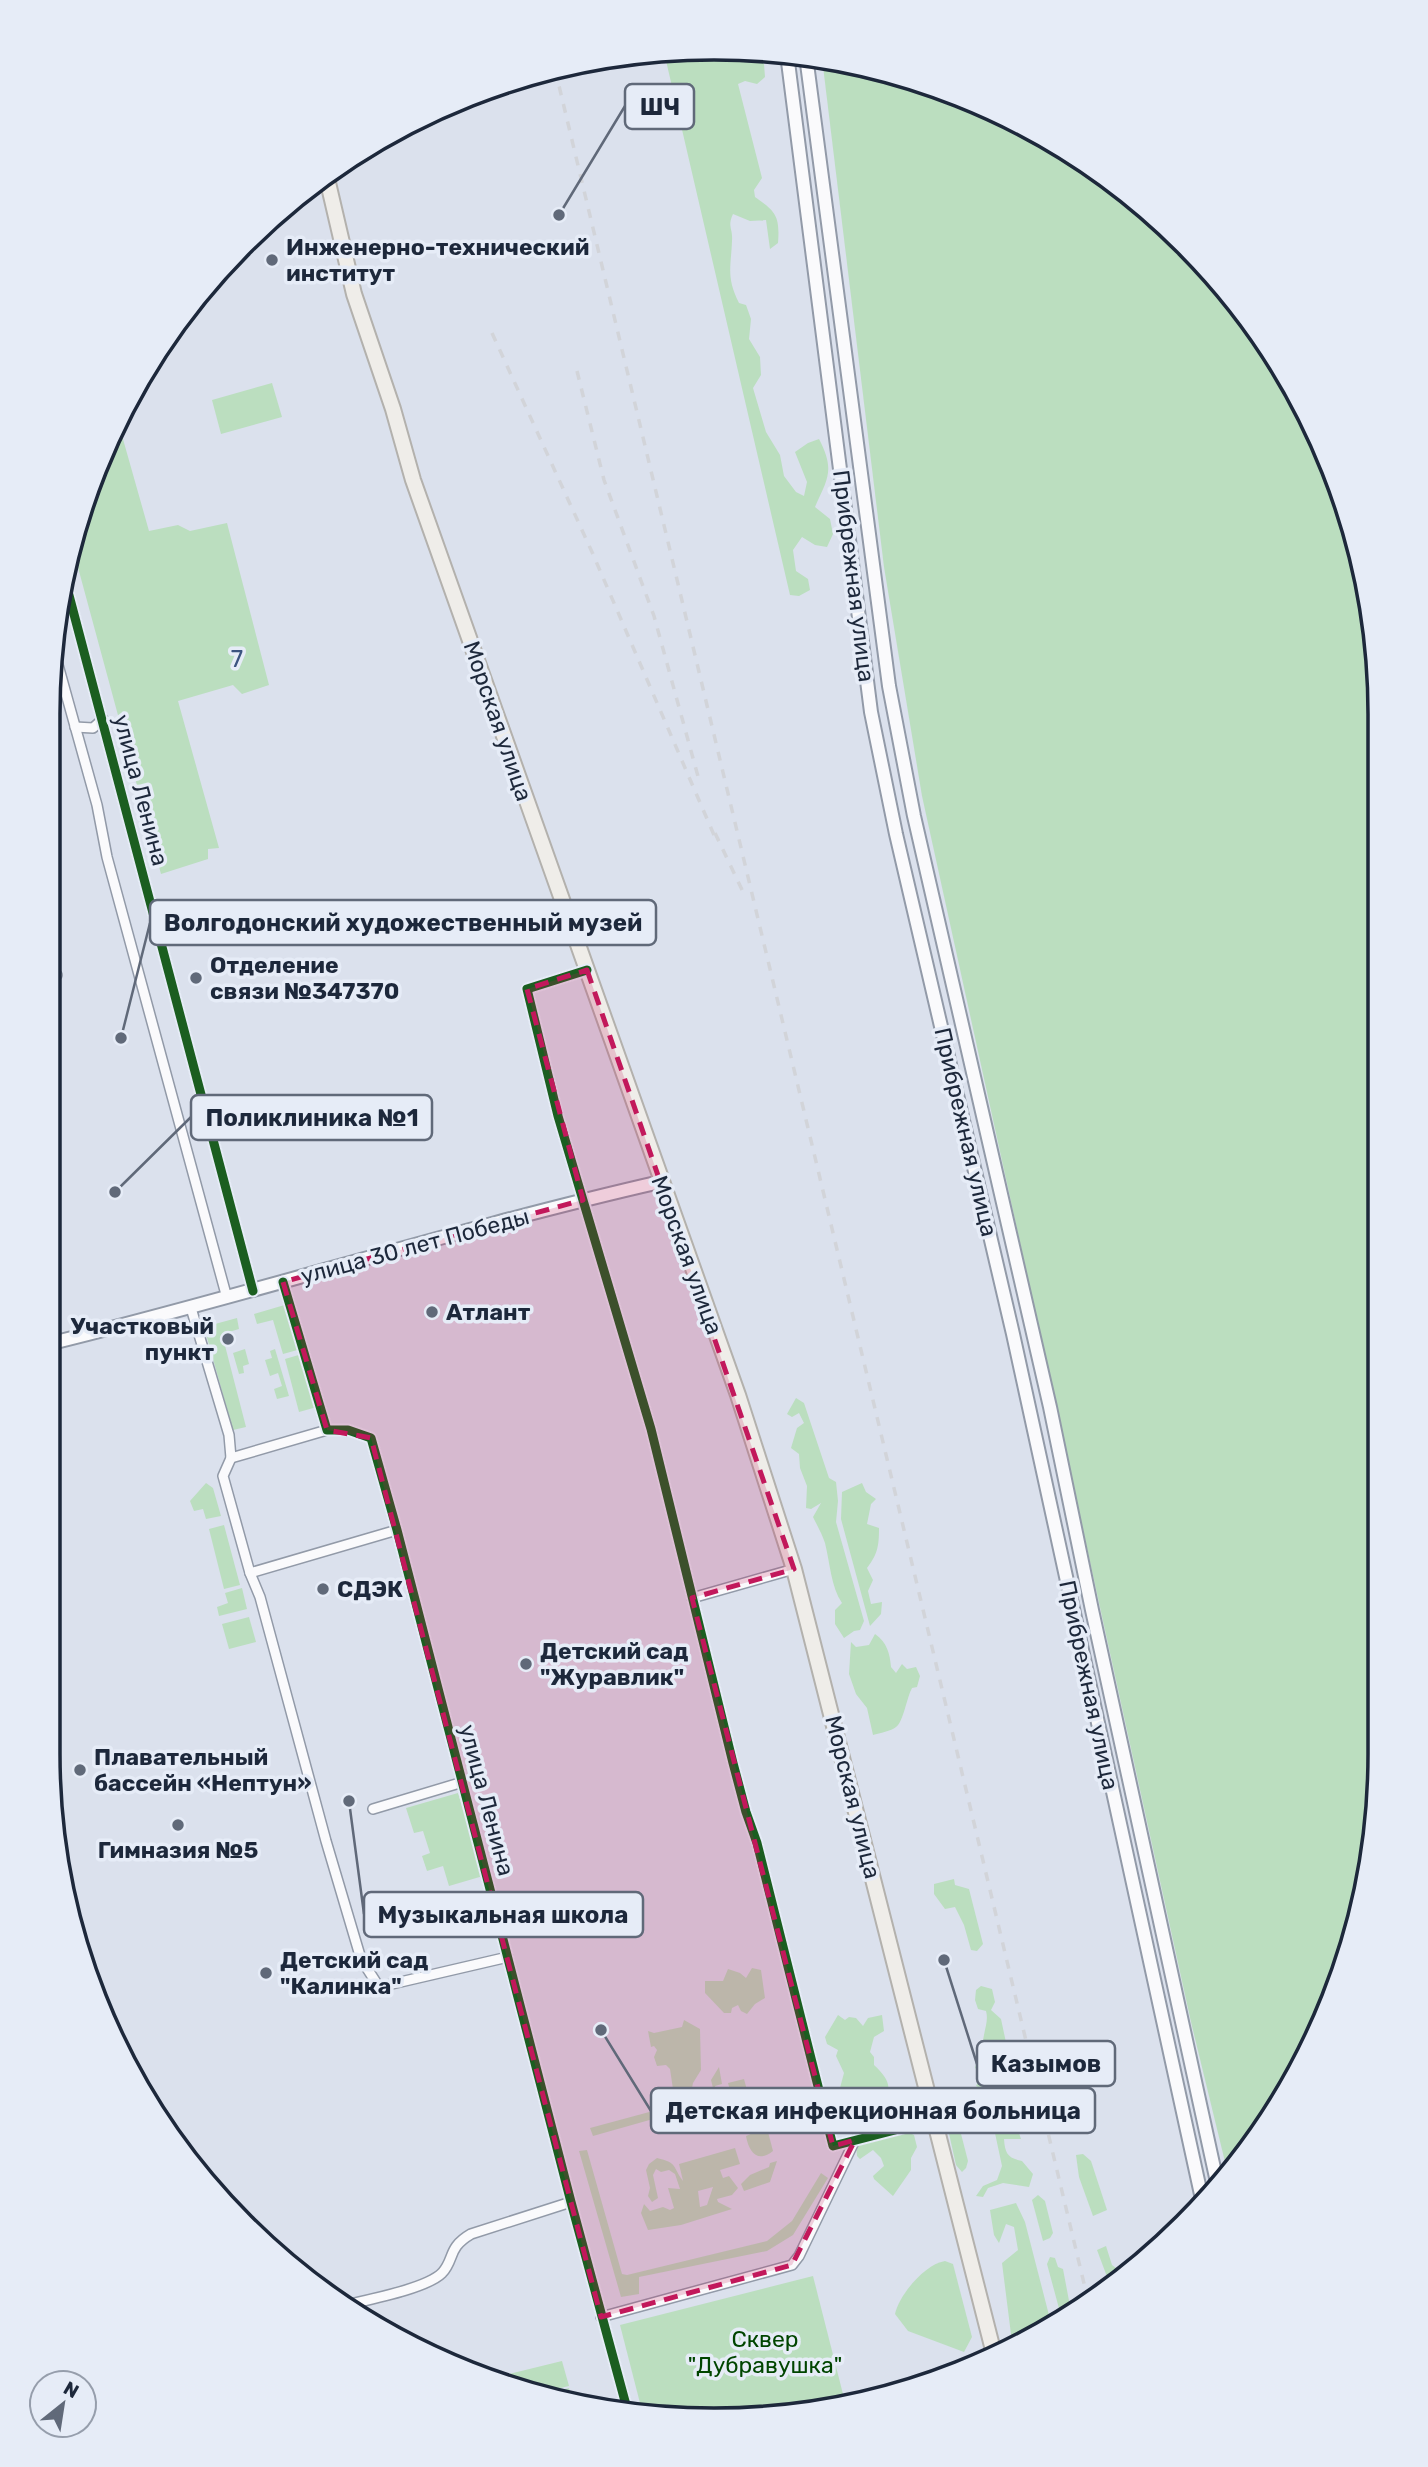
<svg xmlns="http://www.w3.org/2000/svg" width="1428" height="2467" viewBox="0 0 1428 2467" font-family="Rubik,sans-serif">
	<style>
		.green { fill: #bbdebf; fill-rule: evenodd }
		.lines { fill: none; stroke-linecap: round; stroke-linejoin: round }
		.street-casing { stroke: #929aa8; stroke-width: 12 }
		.secondary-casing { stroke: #929aa8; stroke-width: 16 }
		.primary-casing { stroke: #b3b1ad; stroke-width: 18 }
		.street { stroke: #fafafc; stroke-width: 9 }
		.secondary { stroke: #fafafc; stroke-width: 12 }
		.primary { stroke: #efede9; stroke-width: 14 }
		.rail { stroke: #d2d4d9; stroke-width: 3.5; stroke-dasharray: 9 9; stroke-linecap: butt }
		.cycleway-casing { stroke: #e6ecf7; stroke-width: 13 }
		.cycleway { stroke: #1b5e20; stroke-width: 9 }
		.marked { fill: #c2185b; fill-opacity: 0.2; stroke: #c2185b; stroke-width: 5; stroke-dasharray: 14 9; stroke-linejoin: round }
		.poi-dot { fill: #606979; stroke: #e6ecf7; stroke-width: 2.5 }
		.labels { text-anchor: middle; stroke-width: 7; stroke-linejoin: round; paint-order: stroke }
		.poi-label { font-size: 23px; font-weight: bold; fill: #1d283b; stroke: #e6ecf7; text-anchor: start }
		.street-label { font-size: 23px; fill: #1d283b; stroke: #e6ecf7 }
		.park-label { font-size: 23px; fill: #004500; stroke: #e6ecf7 }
		.neighbourhood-label { font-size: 24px; letter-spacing: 2px; fill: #3c5480; stroke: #e6ecf7 }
		.rim { fill: none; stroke: #1d283b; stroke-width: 3.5 }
		.leader { fill: none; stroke: #606979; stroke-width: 2.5 }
		.callout-dot { fill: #606979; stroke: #e6ecf7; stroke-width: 2.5 }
		.callout { fill: #e6ecf7; stroke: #606979; stroke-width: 2.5 }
		.callout-label { font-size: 24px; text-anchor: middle; font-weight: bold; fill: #1d283b }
	</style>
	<rect width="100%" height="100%" fill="#dbe1ed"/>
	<g class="green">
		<path d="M714 47 756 51 764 64 765 77 757 84 745 81 738 84 762 178 754 190 755 197C776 212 780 216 778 243L770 249 766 220 750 221 733 214C727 227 733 228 732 241 731 267 726 277 739 303L746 305 751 319 749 339 760 357 761 375 753 388 766 432 780 455 784 476 796 492 804 496 807 482 795 452 808 443 819 439C835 470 828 478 815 507L830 519 833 534 827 547 815 545 802 537 793 550 796 571 808 579 810 590 799 596 790 595 664 52Z"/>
		<polygon points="822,58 844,60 969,98 1084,159 1186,243 1291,380 1345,500 1379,670 1379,1797 1345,1967 1269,2123 1227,2170 1191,2022 922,796 884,567"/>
		<polygon points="247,239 209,293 204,290 242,243"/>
		<polygon points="272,383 282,417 221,434 212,400"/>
		<polygon points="119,425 149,531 178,525 190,531 227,523 269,685 242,694 233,685 178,701 219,848 208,849 208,859 161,874 73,549 83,499"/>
		<polygon points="288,1304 301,1349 283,1354 273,1320 257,1324 254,1314"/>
		<polygon points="237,1318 239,1329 222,1334 246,1427 233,1430 204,1327"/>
		<polygon points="245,1349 249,1364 243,1366 244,1373 239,1374 233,1353"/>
		<polygon points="275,1349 289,1396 277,1399 274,1389 282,1386 278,1373 270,1376 265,1360 272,1358 270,1351"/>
		<polygon points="302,1354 317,1407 299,1412 285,1359"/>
		<path d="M796 1398 804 1403 829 1478 836 1482 838 1501 836 1522 864 1621 860 1630 854 1631 844 1638 835 1624V1610L842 1603C831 1587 830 1563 825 1543 822 1534 817 1525 813 1517L821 1503 811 1509 806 1508 807 1486 800 1468 799 1454 791 1448 797 1428 804 1423 799 1413 792 1417 787 1414Z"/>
		<polygon points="206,1483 213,1488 221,1516 206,1519 203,1509 194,1511 190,1501"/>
		<path d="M862 1483 866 1492 876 1499 871 1504 867 1524 879 1528C879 1545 878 1554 867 1568L873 1580 868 1591 871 1604 882 1602 881 1614 870 1626 841 1519 842 1492Z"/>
		<polygon points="224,1525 240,1585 224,1589 209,1529"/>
		<polygon points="242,1588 247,1609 219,1616 217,1607 228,1603 225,1593"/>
		<polygon points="249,1617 256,1642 229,1649 222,1624"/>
		<path d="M875 1634C887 1642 890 1654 891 1667L896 1673 902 1664 907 1669 916 1667 920 1676 917 1687 912 1688C907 1697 903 1723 896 1727 891 1731 880 1733 873 1735L867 1708 856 1694 849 1674 851 1642 856 1647 869 1645Z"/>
		<polygon points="458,1793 483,1876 449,1886 443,1866 427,1871 422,1856 430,1853 423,1831 414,1833 406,1808"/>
		<polygon points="954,1879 955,1885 969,1889 983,1944 977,1951 971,1950 964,1925 955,1907 945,1909 934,1894 934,1884"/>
		<polygon points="752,1968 761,1970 765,1998 755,2004 747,2014 741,2011 738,2005 732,2008 731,2013 724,2013 705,1993 705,1981 723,1981 728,1969 740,1973 746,1978"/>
		<path d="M981 1986 992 1989 995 2002 991 2010 1001 2019 1017 2094 1012 2099 998 2087 993 2093 1003 2129 1009 2126 1019 2133 1021 2139H1004C1005 2154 1008 2158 1022 2161L1033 2174 1029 2187 1003 2183 988 2188 983 2197 976 2196 983 2186 997 2180 1002 2166 986 2091 976 2086 983 2073 975 2068 976 2064 984 2058C979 2037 990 2025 986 2011L978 2009 975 2000 976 1990Z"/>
		<path d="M838 2015 845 2020 849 2017 856 2018 863 2026 868 2018 882 2015 884 2031 874 2037 870 2052 874 2057V2065C895 2084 892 2095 872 2115L860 2114 851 2120 845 2118 839 2127 827 2108 837 2099 844 2073 836 2056 838 2050 827 2044 825 2037Z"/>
		<polygon points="684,2020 700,2029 701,2070 693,2083 691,2093 674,2096 670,2069 666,2065 657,2066 654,2057 657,2050 654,2046 651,2047 648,2031 654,2033 682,2027"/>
		<polygon points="719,2067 722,2084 715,2086 722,2116 720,2116 711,2080"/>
		<polygon points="744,2079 754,2116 738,2119 728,2083"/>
		<polygon points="944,2090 951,2095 968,2161 966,2168 962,2172 956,2165 940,2093"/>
		<polygon points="690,2101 692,2108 593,2136 590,2128"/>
		<path d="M762 2129 768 2132 773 2151C758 2163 749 2153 746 2136Z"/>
		<polygon points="908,2132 914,2135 917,2147 911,2158 911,2170 893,2196 874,2179 873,2176 884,2166 881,2158 873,2150 860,2159 857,2156 856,2143"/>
		<path d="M735 2148 740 2164 720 2170 723 2178 729 2176 738 2188 732 2195 717 2199 718 2202 732 2209 681 2225 648 2230 641 2213 644 2204 650 2211 663 2207 670 2210 674 2208 668 2188 680 2189 675 2174 669 2170 661 2172 656 2169 653 2175 658 2198 652 2202 648 2196 650 2188 646 2170 649 2164 657 2158C678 2163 672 2166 683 2181L679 2164ZM713 2187 707 2205 700 2207 698 2191Z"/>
		<polygon points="587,2150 622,2274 627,2275 767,2241 792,2221 821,2173 828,2178 793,2235 767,2251 639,2277 639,2294 621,2297 579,2151"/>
		<polygon points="1083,2154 1091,2161 1107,2210 1093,2216 1079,2177 1076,2155"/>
		<polygon points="777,2161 770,2182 744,2191 741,2184 750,2175 769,2167 770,2163"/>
		<polygon points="1038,2195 1045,2201 1053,2233 1050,2238 1043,2241 1032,2200"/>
		<polygon points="1016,2203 1025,2222 1050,2319 1012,2342 1002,2263 1018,2250 1014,2227 1006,2224 999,2243 994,2235 990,2210"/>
		<polygon points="1106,2246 1112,2265 1121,2272 1109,2282 1097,2250"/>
		<polygon points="1050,2257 1055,2258 1058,2267 1063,2269 1070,2306 1060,2312 1047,2264"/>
		<path d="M945 2261 953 2264 972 2337 964 2352 908 2331 895 2314C899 2295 925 2264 945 2261Z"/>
		<polygon points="813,2276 844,2398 757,2418 641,2407 620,2325"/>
		<polygon points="562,2361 569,2386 535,2394 512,2384 509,2374"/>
		<polygon points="569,2388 572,2400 539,2396"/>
	</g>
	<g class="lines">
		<defs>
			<g id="street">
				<path d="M66 584C129 819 189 1055 253 1291"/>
				<polyline points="53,647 97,805 107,857 227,1298"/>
				<polyline points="75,727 93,728 103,719"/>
				<polyline points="587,970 527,989 558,1116 651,1429 733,1763 746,1812 757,1843 833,2146 934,2120"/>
				<polyline points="48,977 57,975"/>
				<polyline points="283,1282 327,1430 348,1430 371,1438 397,1530 571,2202 626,2405"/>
				<polyline points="191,1308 229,1435 231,1458 223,1476 250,1573 260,1597 326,1841 361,1959 379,1987 508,1957"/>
				<polyline points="231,1458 327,1430"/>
				<polyline points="250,1573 397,1530"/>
				<polyline points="692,1598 794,1569"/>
				<polyline points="373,1809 463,1782"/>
				<path d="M342 2306C366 2300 426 2289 442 2273 455 2259 447 2248 471 2234L571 2202"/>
				<polyline points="601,2317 792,2265 799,2256 855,2140"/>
			</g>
			<g id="secondary">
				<polyline points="787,54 871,712 896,834 1013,1334 1202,2199"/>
				<polyline points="806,56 889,686 914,816 1050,1407 1092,1610 1217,2182"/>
				<path d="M48 1344C253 1294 454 1229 660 1182"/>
			</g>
			<polyline id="primary" points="326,174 354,294 393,409 413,480 738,1395 794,1569 994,2354"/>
		</defs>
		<use href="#street" class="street-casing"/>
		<use href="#secondary" class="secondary-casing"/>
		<use href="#primary" class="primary-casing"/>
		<use href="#street" class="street"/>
		<use href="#secondary" class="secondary"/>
		<use href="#primary" class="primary"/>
		<g class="rail">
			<polyline points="555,69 1087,2296"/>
			<polyline points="492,333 592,552 717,842"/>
			<polyline points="577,371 604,480 654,616 699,780"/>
			<polyline points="715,833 745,896"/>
		</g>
		<defs>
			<g id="cycleway">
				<path d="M66 584C129 819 189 1055 253 1291"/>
				<polyline points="587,970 527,989 558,1116 651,1429 733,1763 746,1812 757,1843 833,2146 934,2120"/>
				<polyline points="283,1282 327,1430 348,1430 371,1438 397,1530 571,2202 626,2405"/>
			</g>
		</defs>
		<use href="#cycleway" class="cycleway-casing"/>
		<use href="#cycleway" class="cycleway"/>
	</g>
	<path class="marked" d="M587 970 794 1569 692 1598 833 2146 855 2140 792 2265 601 2317 371 1438 327 1430 283 1282 583 1200 527 989Z"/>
	<g class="poi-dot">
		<circle cx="272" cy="260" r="7"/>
		<circle cx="196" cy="978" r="7"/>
		<circle cx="432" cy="1312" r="7"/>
		<circle cx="228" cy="1339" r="7"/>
		<circle cx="323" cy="1589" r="7"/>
		<circle cx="526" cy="1664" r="7"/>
		<circle cx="80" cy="1770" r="7"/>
		<circle cx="178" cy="1825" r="7"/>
		<circle cx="266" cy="1973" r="7"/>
	</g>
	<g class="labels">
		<g class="poi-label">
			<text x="286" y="255">Инженерно-технический<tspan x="286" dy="26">институт</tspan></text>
			<text x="210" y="973">Отделение<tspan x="210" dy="26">связи №347370</tspan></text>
			<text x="446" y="1320">Атлант</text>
			<text x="214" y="1334" text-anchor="end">Участковый<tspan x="214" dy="26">пункт</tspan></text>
			<text x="337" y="1597">СДЭК</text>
			<text x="540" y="1659">Детский сад<tspan x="540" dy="26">"Журавлик"</tspan></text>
			<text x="94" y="1765">Плавательный<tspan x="94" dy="26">бассейн «Нептун»</tspan></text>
			<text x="178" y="1858" text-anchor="middle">Гимназия №5</text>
			<text x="280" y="1968">Детский сад<tspan x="280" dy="26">"Калинка"</tspan></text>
		</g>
		<g class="street-label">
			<text transform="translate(854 576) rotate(83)" y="8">Прибрежная улица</text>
			<text transform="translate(498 721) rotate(71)" y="8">Морская улица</text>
			<text transform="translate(141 790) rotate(75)" y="8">улица Ленина</text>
			<text transform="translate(966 1132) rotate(77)" y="8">Прибрежная улица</text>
			<text transform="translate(415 1246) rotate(-15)" y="8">улица 30 лет Победы</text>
			<text transform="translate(687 1255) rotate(70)" y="8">Морская улица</text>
			<text transform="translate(1089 1685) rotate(78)" y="8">Прибрежная улица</text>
			<text transform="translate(853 1797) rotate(76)" y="8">Морская улица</text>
			<text transform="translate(487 1800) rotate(75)" y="8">улица Ленина</text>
		</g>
		<g class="park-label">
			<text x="765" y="2347">Сквер<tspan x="765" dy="26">"Дубравушка"</tspan></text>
		</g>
		<g class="neighbourhood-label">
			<text x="238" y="667">7</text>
		</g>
	</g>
	<path d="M0 0H1428V2467H0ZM714 60H714A654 654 0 0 1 1368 714V1754A654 654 0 0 1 714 2408H714A654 654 0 0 1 60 1754V714A654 654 0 0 1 714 60Z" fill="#e6ecf7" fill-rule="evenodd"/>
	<path class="rim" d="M714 60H714A654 654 0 0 1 1368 714V1754A654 654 0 0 1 714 2408H714A654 654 0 0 1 60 1754V714A654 654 0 0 1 714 60Z"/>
	<path class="leader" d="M559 215L625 106M121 1038L150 923M115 1192L191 1117M349 1801L364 1914M944 1960L977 2064M601 2030L651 2111"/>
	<g class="callout-dot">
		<circle cx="559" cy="215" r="7"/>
		<circle cx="121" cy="1038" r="7"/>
		<circle cx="115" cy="1192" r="7"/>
		<circle cx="349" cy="1801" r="7"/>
		<circle cx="944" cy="1960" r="7"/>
		<circle cx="601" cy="2030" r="7"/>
	</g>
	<g class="callout">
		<rect x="625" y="84" width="69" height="45" rx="7"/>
		<rect x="150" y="900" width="506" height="45" rx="7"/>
		<rect x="191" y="1095" width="241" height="45" rx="7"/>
		<rect x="364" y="1892" width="279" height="45" rx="7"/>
		<rect x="977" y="2041" width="138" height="45" rx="7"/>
		<rect x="651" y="2088" width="444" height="45" rx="7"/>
	</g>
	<g class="callout-label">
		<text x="660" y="115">ШЧ</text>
		<text x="403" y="931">Волгодонский художественный музей</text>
		<text x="312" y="1126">Поликлиника №1</text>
		<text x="503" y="1923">Музыкальная школа</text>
		<text x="1046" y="2072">Казымов</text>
		<text x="873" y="2119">Детская инфекционная больница</text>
	</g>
	<g transform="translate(63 2404) rotate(30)"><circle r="33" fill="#e6ecf7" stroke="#969eac" stroke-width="2"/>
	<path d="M0-5L12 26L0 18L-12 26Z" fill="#606979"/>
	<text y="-10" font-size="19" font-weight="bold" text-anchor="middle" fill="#1d283b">N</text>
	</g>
</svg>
